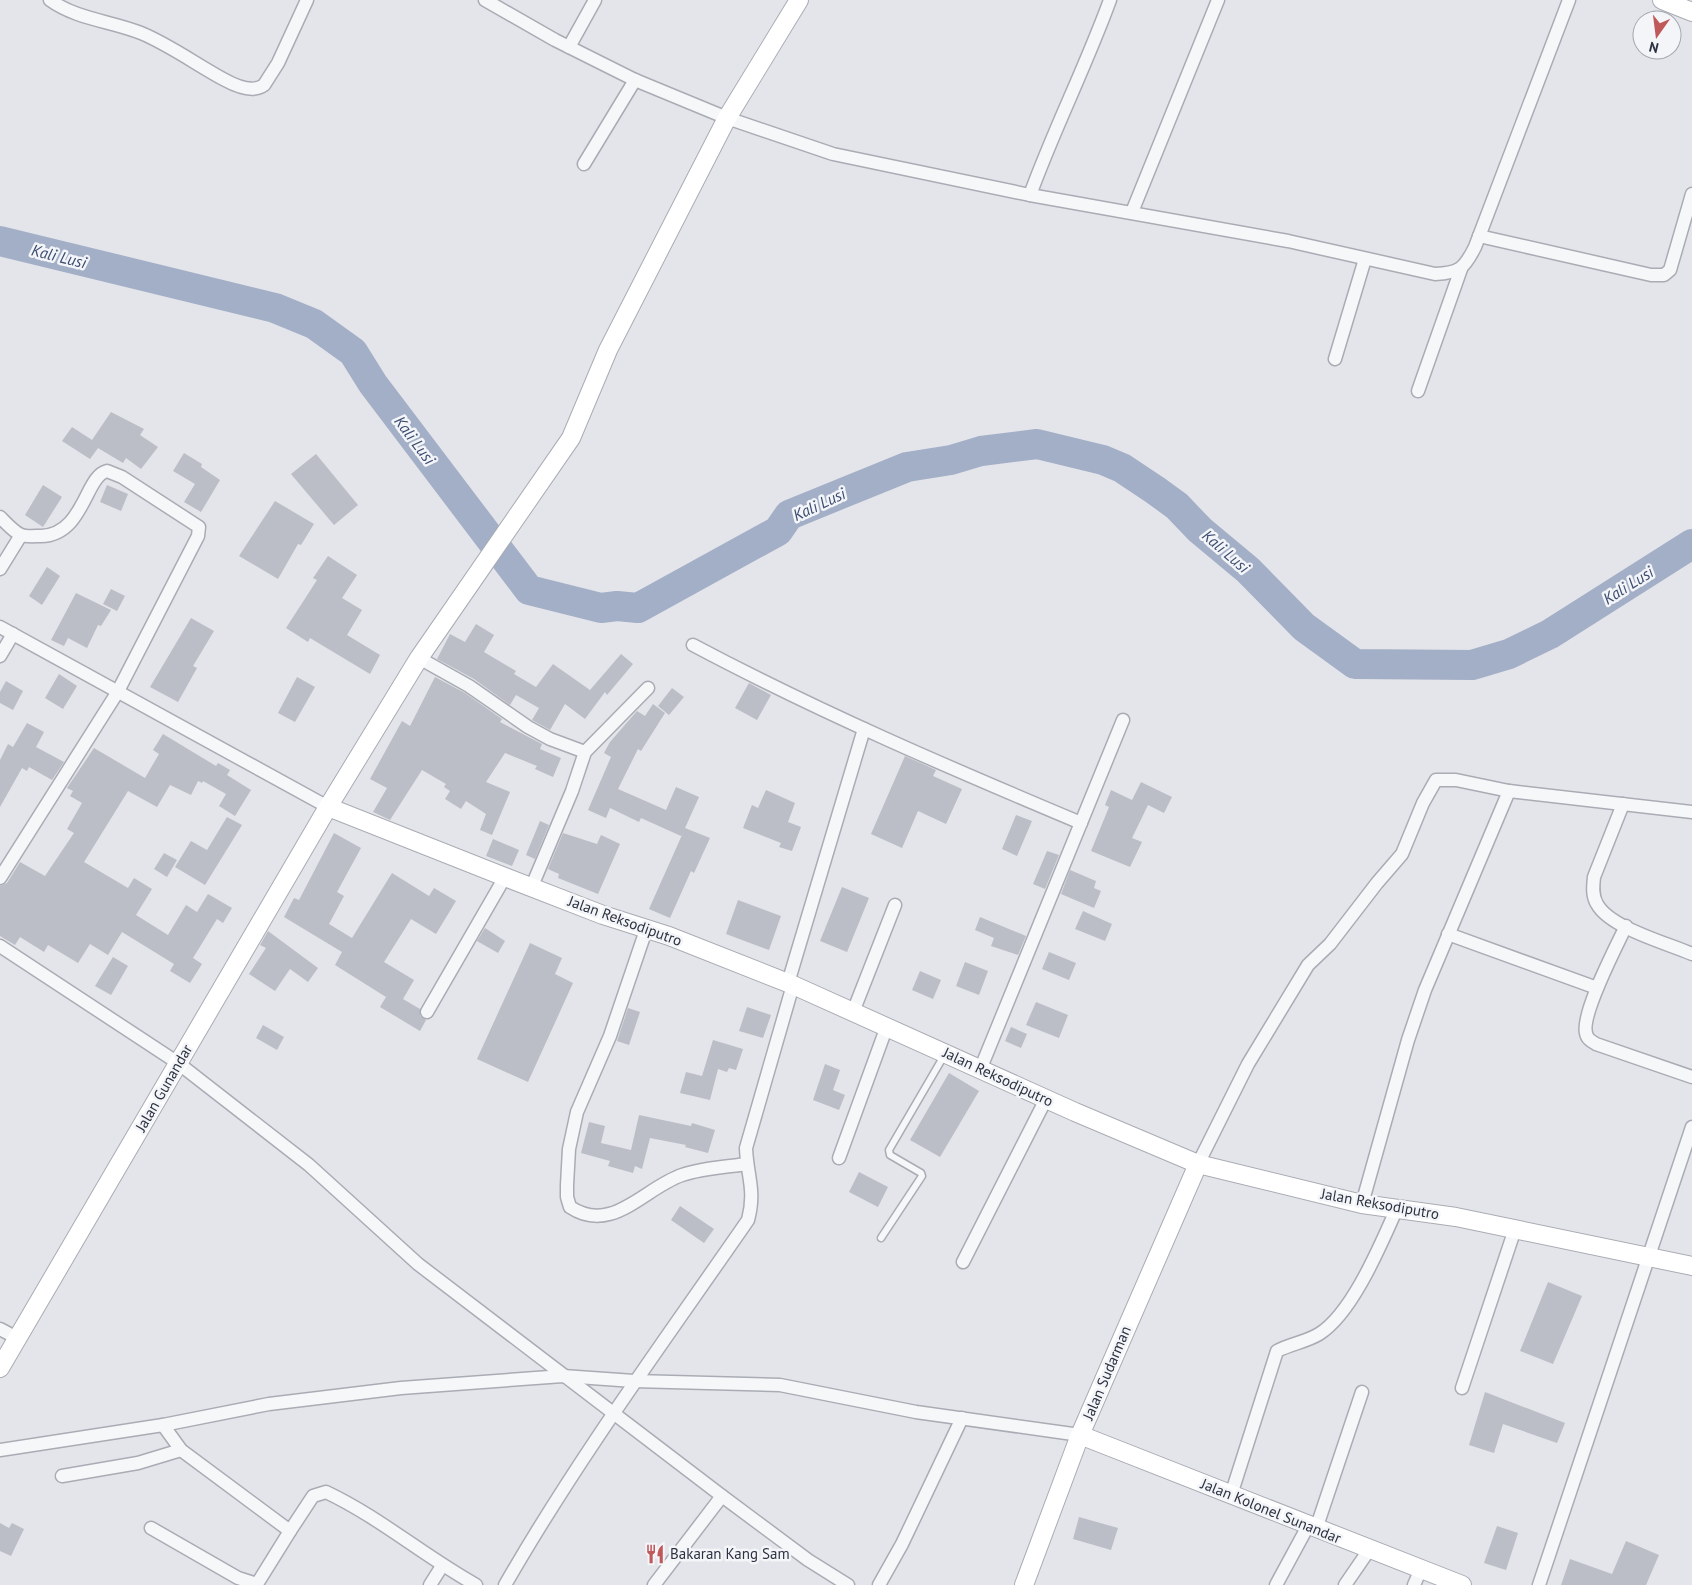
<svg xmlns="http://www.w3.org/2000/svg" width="1692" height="1585" viewBox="0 0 1692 1585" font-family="'PT Sans',sans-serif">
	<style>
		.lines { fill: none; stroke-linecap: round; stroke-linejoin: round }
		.river { stroke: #a3afc6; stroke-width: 30 }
		.building { fill: #bbbec6 }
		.lane-casing { stroke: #a9acb4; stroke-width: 9 }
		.street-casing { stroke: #a9acb4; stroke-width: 15 }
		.secondary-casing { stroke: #a9acb4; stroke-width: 20 }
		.lane { stroke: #f6f7f9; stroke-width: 6 }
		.street { stroke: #f6f7f9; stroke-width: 12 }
		.secondary { stroke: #fff; stroke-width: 18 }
		.labels { text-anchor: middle; stroke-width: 5; stroke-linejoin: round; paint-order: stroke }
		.street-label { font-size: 15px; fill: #2d3241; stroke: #f3f5f8 }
		.poi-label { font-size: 15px; fill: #2d3241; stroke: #f3f5f8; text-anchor: start }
		.water-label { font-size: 16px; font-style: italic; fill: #3c4c70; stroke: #f3f5f8 }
	</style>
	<rect width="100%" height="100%" fill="#e4e5ea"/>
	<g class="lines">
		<polyline class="river" points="0,241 275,308 314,324 353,352 373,384 529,590 601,608 617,606 638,608 778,531 789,515 907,467 951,460 981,451 1037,444 1103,460 1122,468 1155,490 1177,506 1200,530 1248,570 1304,627 1355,664 1472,665 1509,654 1550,634 1692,544"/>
	</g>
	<g class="building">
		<polygon points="111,412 144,429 140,435 158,447 141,469 126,458 123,463 98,448 90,459 62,441 72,427 92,440"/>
		<polygon points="184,453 202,464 201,467 220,480 201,512 184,502 195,484 173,471"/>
		<polygon points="316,454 358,505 334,525 291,474"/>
		<polygon points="43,485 62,497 43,527 25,515"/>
		<polygon points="107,485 128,494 121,511 100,502"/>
		<polygon points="275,501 314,524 301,545 298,544 278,579 239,556"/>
		<polygon points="328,556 357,575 342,598 362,610 347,635 380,655 370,674 310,638 308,642 286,628 317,580 313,578"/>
		<polygon points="47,567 60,576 42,605 29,596"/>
		<polygon points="111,589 125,596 117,611 103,604"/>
		<polygon points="76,593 111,610 101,626 98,625 87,648 68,638 64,646 51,640"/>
		<polygon points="191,618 214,631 193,666 197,668 178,702 150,687"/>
		<polygon points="476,624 494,635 484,652 516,671 514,674 536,687 553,664 590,690 621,654 633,664 607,695 605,692 585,719 565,704 550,730 532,720 539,708 516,695 510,705 474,679 437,659 450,634 465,642"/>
		<polygon points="59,674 77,686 63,709 45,698"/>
		<polygon points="297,677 315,687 295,722 278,713"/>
		<polygon points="435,677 465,693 502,719 500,722 542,744 540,749 561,758 553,777 535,769 537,766 505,753 486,782 510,792 492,835 480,830 486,814 466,801 461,809 445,799 450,791 444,787 446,784 422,770 390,820 373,812 387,788 370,779 402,721 410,726"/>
		<polygon points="6,681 23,691 13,710 0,703 0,692"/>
		<polygon points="749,683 771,695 757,720 735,708"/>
		<polygon points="672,688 684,697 669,715 658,706"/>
		<polygon points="653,704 665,713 641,751 638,749 618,789 666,810 676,787 699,797 685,828 710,838 694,873 691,871 670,918 649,909 682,835 681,836 641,818 639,822 610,808 606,818 588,810 611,757 604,753 610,742 637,711 645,716"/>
		<polygon points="27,723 44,732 36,747 64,762 52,780 29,767 27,771 22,768 0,807 0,760 8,744 13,747"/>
		<polygon points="163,734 216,766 218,763 230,770 227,775 251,790 235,816 219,806 226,794 203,781 202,783 198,781 191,795 170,785 157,807 128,791 84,862 128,888 134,878 152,889 136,915 168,935 186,905 197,912 208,894 232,908 223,923 217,919 193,958 202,964 190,983 170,971 174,964 122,932 108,955 90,944 78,963 48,945 44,952 20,937 15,945 0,936 0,886 7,883 20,862 45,876 74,833 67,829 82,803 70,796 73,791 67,788 94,748 145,778 159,754 153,750"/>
		<polygon points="905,756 936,770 933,776 962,789 946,824 918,811 902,848 871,834"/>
		<polygon points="1141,782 1172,797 1164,813 1148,805 1132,838 1142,842 1130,867 1091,851 1109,807 1105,805 1111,790 1132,800"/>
		<polygon points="766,790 795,803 788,822 801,827 792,851 779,847 781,843 743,828 752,805 758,808"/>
		<polygon points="1016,815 1032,821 1017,856 1002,849"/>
		<polygon points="227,817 242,825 205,885 175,867 191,841 207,850"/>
		<polygon points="540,821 549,825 535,859 526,855"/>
		<polygon points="334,833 361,848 337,892 344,896 329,924 352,938 392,873 429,896 434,888 456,901 436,934 411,919 384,962 414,980 403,999 420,1009 420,1016 426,1020 420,1031 380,1007 386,997 335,965 342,952 284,917 294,898 299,900"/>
		<polygon points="563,833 597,844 601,835 620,844 598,894 558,878 559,874 548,869"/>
		<polygon points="493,839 519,850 512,866 486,856"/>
		<polygon points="1047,851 1059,855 1045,889 1033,884"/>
		<polygon points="164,853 177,860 167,877 154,869"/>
		<polygon points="1070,870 1096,881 1094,888 1101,891 1094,908 1061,894"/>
		<polygon points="842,887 869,898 847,952 820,941"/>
		<polygon points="738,900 781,916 769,950 726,934"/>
		<polygon points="1083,911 1112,924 1105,941 1075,929"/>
		<polygon points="980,917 1026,936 1018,955 991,946 994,938 975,930"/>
		<polygon points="485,928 505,941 498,953 477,941"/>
		<polygon points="268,931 318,968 308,982 290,969 275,991 249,974 266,948 260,945"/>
		<polygon points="530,943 562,958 555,974 573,983 528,1082 477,1059"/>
		<polygon points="1049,952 1076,963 1069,980 1042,969"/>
		<polygon points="113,957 128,966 111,995 95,986"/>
		<polygon points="965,962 988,971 979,995 956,986"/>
		<polygon points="920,971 941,980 933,999 912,990"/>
		<polygon points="1036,1002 1068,1015 1059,1038 1026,1025"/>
		<polygon points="747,1007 771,1015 763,1038 739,1031"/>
		<polygon points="628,1008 640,1012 629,1045 617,1041"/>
		<polygon points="263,1025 284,1037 277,1050 256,1038"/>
		<polygon points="1011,1027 1027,1034 1021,1048 1005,1041"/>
		<polygon points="713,1040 743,1049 736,1070 729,1068 727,1072 718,1069 710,1100 680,1093 686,1072 702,1076"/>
		<polygon points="825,1064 840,1070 833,1090 845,1095 839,1110 813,1100"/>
		<polygon points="949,1073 979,1091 940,1157 910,1140"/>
		<polygon points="639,1115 691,1126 692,1123 715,1130 708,1153 685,1147 686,1145 650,1138 642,1169 635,1166 633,1173 608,1166 610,1161 581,1153 589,1122 605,1126 601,1143 631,1150"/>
		<polygon points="859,1172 888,1187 878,1207 849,1192"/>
		<polygon points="680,1206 714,1229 704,1243 671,1220"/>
		<polygon points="1548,1282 1582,1296 1553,1364 1520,1351"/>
		<polygon points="1485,1392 1565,1423 1557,1443 1503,1424 1494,1453 1469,1445"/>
		<polygon points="1079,1517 1118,1528 1111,1550 1073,1539"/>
		<polygon points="0,1523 9,1528 12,1523 24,1529 11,1556 0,1551"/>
		<polygon points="1497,1526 1518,1533 1506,1570 1484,1563"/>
		<polygon points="1626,1541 1659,1555 1646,1585 1561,1585 1570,1559 1612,1574"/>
	</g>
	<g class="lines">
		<defs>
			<polyline id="lane" points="881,1238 922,1176 921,1173 890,1155 889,1150 945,1054"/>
			<g id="street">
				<path d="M50 0C76 19 111 21 141 33 170 45 197 65 225 80 236 86 253 93 264 85L278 63 307 0"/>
				<path d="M485 0 555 40 635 80 727 118 833 154 1030 195 1288 241 1435 274C1459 273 1464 269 1475 247L1569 0"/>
				<polyline points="569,47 595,0"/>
				<polyline points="584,164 635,80"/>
				<path d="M1030 195C1054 129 1086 66 1110 0"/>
				<polyline points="1132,212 1218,0"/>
				<polyline points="1479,236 1651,275 1664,275 1670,270 1692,194"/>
				<polyline points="1335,359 1365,259"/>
				<polyline points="1418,391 1461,269"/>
				<path d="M0 517C6 523 14 532 21 535 26 537 35 536 41 536 84 535 85 476 107 471L122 477 199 527 198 536 117 693 0 878"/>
				<polyline points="0,569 21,535"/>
				<polyline points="0,627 328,807"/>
				<path d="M693 645C819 712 950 768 1081 823"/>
				<polyline points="0,656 13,634"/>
				<polyline points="419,658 469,686 528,727 550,739 585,752"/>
				<path d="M1623 804 1594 877C1593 886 1592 896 1597 904 1610 928 1667 943 1692 954"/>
				<polyline points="532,886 572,791 585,752 648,688"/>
				<path d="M1626 926C1616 947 1581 1014 1586 1033 1587 1039 1591 1041 1596 1044L1692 1077"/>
				<path d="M646 930 610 1036 577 1112 569 1149 567 1185V1197L570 1207C612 1235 644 1188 682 1175 702 1168 725 1167 747 1164"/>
				<polyline points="1448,934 1597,988"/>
				<polyline points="0,946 178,1063 309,1165 418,1264 722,1496 808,1560 848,1585"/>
				<polyline points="788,983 864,729"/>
				<polyline points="427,1012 505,877"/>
				<polyline points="853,1012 895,905"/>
				<polyline points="980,1070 1123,720"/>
				<polyline points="839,1158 887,1026"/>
				<polyline points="1198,1164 1248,1064 1308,965 1330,944 1377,883 1402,854 1423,803 1436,780 1456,780 1509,791 1692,812"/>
				<polyline points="1362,1204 1408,1040 1425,990 1509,791"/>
				<polyline points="963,1262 1046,1099"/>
				<polyline points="0,1329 17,1338"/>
				<polyline points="1462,1388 1515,1229"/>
				<path d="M163 1425 181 1450 290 1531 313 1496 326 1492C379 1517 424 1556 476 1585"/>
				<polyline points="0,1450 163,1425 269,1404 401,1388 563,1376 634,1381 780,1385 916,1412 1080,1435"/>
				<polyline points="62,1476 138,1463 181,1450"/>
				<path d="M1231 1495 1277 1351C1290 1344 1306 1342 1319 1334 1352 1314 1381 1244 1397 1208"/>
				<polyline points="151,1528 238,1578 257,1584 290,1531"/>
				<polyline points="1316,1529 1362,1392"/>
				<polyline points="430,1585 442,1566"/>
				<path d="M505 1585C578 1458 665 1340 748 1220 756 1190 747 1176 746 1148L793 985"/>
				<polyline points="654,1585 722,1496"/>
				<polyline points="879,1585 902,1544 962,1418"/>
				<polyline points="1276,1585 1308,1526"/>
				<polyline points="1345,1585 1369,1550"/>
				<polyline points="1414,1585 1421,1569"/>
				<polyline points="1539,1585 1692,1127"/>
			</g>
			<g id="secondary">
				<polyline points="1662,0 1692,12"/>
				<polyline points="328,807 505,877 603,915 669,936 793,985 1075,1112 1198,1164 1362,1204 1456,1217 1692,1266"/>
				<polyline points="0,1368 328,807 419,658 571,438 608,350 727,118 799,0"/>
				<polyline points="1080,1435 1462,1585"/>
				<polyline points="1024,1585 1080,1435 1198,1164"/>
			</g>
		</defs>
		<use href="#lane" class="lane-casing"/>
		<use href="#street" class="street-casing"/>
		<use href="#secondary" class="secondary-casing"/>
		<use href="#lane" class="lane"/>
		<use href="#street" class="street"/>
		<use href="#secondary" class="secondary"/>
	</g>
	<defs>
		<symbol id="restaurant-bare" viewBox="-9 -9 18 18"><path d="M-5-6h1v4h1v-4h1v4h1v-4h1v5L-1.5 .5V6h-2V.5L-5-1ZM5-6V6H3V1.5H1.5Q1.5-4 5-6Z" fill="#c0585a" stroke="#f3f5f8" stroke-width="2.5" paint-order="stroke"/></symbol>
	</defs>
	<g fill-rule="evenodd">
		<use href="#restaurant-bare" x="641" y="1540" width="28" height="28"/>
	</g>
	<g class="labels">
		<g class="street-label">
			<text transform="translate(625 921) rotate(20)" y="5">Jalan Reksodiputro</text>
			<text transform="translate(998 1077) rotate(25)" y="5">Jalan Reksodiputro</text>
			<text transform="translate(164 1088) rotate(-60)" y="5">Jalan Gunandar</text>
			<text transform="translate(1380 1204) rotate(10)" y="5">Jalan Reksodiputro</text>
			<text transform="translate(1107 1373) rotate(-67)" y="5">Jalan Sudarman</text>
			<text transform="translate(1271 1511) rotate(22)" y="5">Jalan Kolonel Sunandar</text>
		</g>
		<g class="poi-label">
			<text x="670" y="1559">Bakaran Kang Sam</text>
		</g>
		<g class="water-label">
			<text transform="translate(59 256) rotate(14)" y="6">Kali Lusi</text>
			<text transform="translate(415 440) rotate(53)" y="6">Kali Lusi</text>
			<text transform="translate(819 504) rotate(-25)" y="6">Kali Lusi</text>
			<text transform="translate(1226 551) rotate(41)" y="6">Kali Lusi</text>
			<text transform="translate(1628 585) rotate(-32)" y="6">Kali Lusi</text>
		</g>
	</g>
	<g transform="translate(1657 35) rotate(194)"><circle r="24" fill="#f3f5f8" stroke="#a4a7af"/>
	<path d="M0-4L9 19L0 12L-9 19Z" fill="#c0585a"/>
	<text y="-8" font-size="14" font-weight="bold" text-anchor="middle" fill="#2d3241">N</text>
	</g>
</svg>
